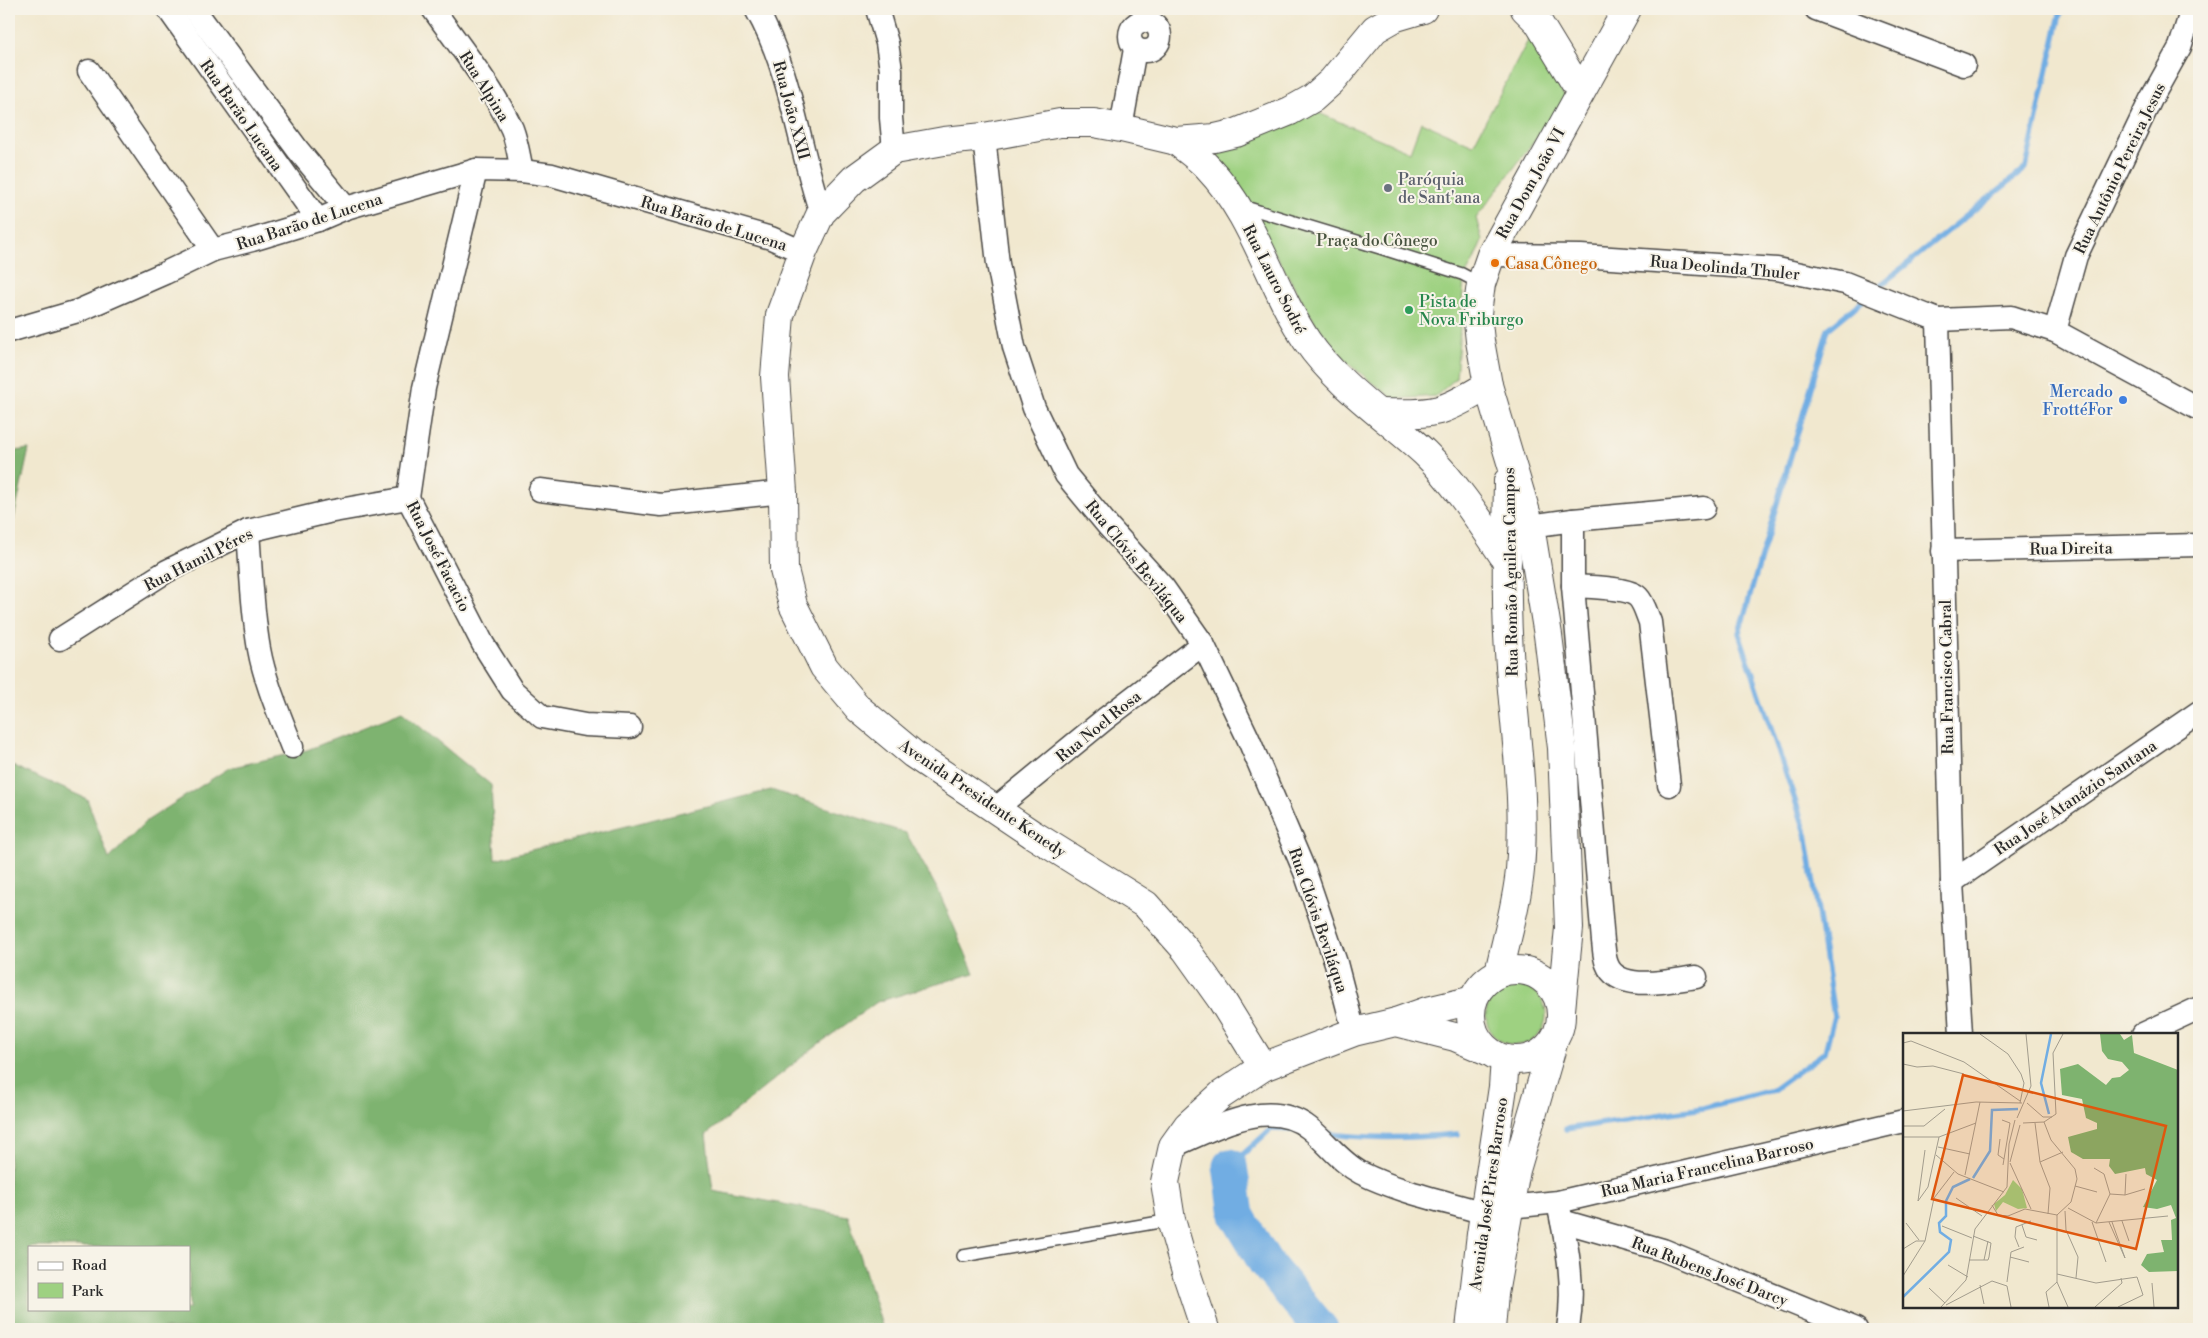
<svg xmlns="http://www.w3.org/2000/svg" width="2208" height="1338" viewBox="0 0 2208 1338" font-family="'Libre Bodoni',serif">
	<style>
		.green { fill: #9ed181; stroke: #647e56 }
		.forest { fill: #7eb36f; stroke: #546f4d; fill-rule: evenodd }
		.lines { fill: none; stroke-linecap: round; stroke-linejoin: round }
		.stream { stroke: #71ade3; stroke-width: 5.5 }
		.river { stroke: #71ade3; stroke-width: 35 }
		.service-casing { stroke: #494744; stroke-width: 14 }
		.minor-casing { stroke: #494744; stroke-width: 25 }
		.tertiary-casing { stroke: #494744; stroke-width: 30 }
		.secondary-casing { stroke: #494744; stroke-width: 30 }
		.service { stroke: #fff; stroke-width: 11 }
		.minor { stroke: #fff; stroke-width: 22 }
		.tertiary { stroke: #fff; stroke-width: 28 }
		.secondary { stroke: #fff; stroke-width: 28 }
		.worship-dot { fill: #6b7280; stroke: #f7f3e8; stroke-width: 2 }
		.food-dot { fill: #e8710a; stroke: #f7f3e8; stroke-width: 2 }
		.leisure-dot { fill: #2e9e5b; stroke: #f7f3e8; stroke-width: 2 }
		.shop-dot { fill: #3f7fe0; stroke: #f7f3e8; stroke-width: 2 }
		.labels { text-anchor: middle; stroke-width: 4; stroke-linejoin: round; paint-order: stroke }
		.street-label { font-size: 16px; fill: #2b2b2b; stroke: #f7f3e8 }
		.worship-label { font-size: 16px; fill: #5b616d; stroke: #f7f3e8; text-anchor: start }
		.park-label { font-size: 16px; fill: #485440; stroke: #f7f3e8 }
		.food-label { font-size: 16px; fill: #c56008; stroke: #f7f3e8; text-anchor: start }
		.leisure-label { font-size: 16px; fill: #27864d; stroke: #f7f3e8; text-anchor: start }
		.shop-label { font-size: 16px; fill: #366cbe; stroke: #f7f3e8; text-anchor: end }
		.inset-river { fill: none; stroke: #71ade3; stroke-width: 2.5 }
		.inset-road { fill: none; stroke: #a29c8d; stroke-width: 1 }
		.view { fill: #df570e; fill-opacity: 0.15; stroke: #df570e; stroke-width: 2.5 }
		.inset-edge { fill: none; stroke: #2b2b2b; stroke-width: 2.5 }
	</style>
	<rect width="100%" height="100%" fill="#f7f3e8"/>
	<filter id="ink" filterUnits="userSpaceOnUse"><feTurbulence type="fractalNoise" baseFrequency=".02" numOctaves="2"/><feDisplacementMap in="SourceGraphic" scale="10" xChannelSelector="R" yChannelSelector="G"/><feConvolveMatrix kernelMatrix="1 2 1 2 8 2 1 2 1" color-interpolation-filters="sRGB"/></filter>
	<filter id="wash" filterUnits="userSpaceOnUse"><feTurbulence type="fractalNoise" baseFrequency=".0096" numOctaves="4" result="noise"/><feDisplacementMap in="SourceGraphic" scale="20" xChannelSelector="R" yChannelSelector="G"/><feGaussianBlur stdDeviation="1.12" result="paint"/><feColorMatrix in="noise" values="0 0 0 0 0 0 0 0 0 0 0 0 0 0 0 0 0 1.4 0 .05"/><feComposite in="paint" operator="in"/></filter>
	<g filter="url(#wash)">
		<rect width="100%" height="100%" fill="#f1e8cf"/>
		<g class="green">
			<polygon points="1532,33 1566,99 1476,218 1482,240 1474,260 1464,278 1456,378 1436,396 1394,399 1350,365 1316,324 1213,146 1307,108 1410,152 1421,122 1473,145"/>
			<circle cx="1516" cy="1015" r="30"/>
		</g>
		<g class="forest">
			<polygon points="29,449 9,542 9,452"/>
			<path d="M402 712 491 785 495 859 771 790 906 833 939 892 974 973 877 1002 813 1048 706 1135 713 1191 848 1216 883 1329H9V764L87 799 109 859 145 822 229 768 307 750ZM29 1247H189V1309H29Z"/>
		</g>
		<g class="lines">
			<g class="stream">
				<polyline points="1876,289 2026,168 2060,14 2059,9"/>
				<polyline points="1566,1129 1703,1108 1773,1090 1825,1052 1834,1016 1806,833 1739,633 1828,329 1867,297"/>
				<path d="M1325 1133C1369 1140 1414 1138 1458 1134"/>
				<polyline points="1230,1166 1271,1129 1296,1130"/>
			</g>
			<polyline class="river" points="1230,1166 1237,1215 1265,1262 1321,1329"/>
		</g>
	</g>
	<g filter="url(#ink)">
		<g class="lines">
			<defs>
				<g id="service">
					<polyline points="1242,206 1380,248 1462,274 1481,284"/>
					<polyline points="963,1256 1171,1220"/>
				</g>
				<g id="minor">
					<polyline points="168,9 318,220"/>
					<polyline points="194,9 298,150 346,208"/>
					<path d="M433 9C460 47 492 86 512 129 517 142 519 157 522 171"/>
					<path d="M756 9C792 72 798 146 821 213"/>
					<polyline points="877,9 887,43 891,70 891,118 894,150"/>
					<polyline points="1816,9 1964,65"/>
					<circle cx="1145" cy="36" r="15"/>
					<polyline points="89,71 213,250"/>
					<polyline points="1121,128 1135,49"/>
					<polyline points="984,137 998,264 1014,347 1034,408 1066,475 1109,527 1163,587 1203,644 1248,738 1305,872 1336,963 1354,1032"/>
					<polyline points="476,170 424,388 408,498 483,644 512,690 542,717 585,725 630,727"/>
					<polyline points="1491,255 1581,256 1777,269 1845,283 1938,320 2011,317 2055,331 2199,409"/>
					<polyline points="1938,320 1952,882 1961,1034"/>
					<polyline points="9,331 78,311 165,273 213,250 252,240 318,220 346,208 476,170 522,171 552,175 771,238 803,252"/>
					<polyline points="2055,331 2076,256 2151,99 2180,47 2192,9"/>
					<polyline points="540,490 661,505 783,492"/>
					<path d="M1573 520V586L1603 941C1604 948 1604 957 1607 964 1618 994 1672 980 1696 977"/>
					<polyline points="1530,526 1573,520 1704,508"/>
					<path d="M248 531C251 570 252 610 259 649 265 682 280 716 292 747"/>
					<polyline points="1943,551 2199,545"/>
					<path d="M1573 586C1588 587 1628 587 1638 597 1644 603 1647 615 1650 622L1669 785"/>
					<polyline points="60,639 167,571 248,531 328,512 408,498"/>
					<polyline points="994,810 1105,719 1203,644"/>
					<polyline points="1952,882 2199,712"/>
					<polyline points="2143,1034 2199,1008"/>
					<path d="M1173 1146C1214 1129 1268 1096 1309 1128 1327 1142 1340 1162 1361 1173 1399 1192 1444 1201 1484 1213"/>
					<polyline points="1509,1207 1558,1202 1904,1121"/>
					<path d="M1559 1208C1568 1249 1575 1287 1568 1329"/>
					<polyline points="1562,1221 1663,1250 1856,1329"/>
				</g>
				<g id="tertiary">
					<polyline points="1525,9 1538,22 1580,91"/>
					<path d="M1176 141C1187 150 1199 158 1208 168 1255 217 1270 286 1307 341 1338 386 1386 417 1425 453 1455 482 1484 527 1507 561"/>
					<path d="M1380 413C1399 413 1420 415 1439 410 1456 405 1473 394 1488 385"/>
					<polyline points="1396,1022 1455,1037 1490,1052"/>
					<polyline points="1263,1067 1221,999 1186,950 1146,905 1032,834 913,754 859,709 824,667 793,605 784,570 783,492 775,377 780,315 803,252 821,213 854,179 894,150 944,141 984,137 1060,123 1094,123 1121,128 1176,141 1215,138 1236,133 1290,111 1313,98 1332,81 1375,29 1396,17 1423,9"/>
					<polyline points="1205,1329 1186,1272 1171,1220 1165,1182 1173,1146 1188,1125 1221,1095 1263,1067 1354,1032 1396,1022 1427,1011 1473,1000"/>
				</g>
				<g id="secondary">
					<circle cx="1516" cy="1015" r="45"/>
					<path d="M1499 973C1506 940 1517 904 1520 870 1526 802 1515 734 1510 666 1505 605 1507 542 1508 481"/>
					<polyline points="1561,1010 1569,928 1562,748 1548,635 1530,526 1488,385 1480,341 1477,313 1481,284 1491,255 1627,9"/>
					<polyline points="1470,1329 1481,1234 1503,1087 1505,1059"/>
					<polyline points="1491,1329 1494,1294 1516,1170 1554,1040"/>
				</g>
			</defs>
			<use href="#service" class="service-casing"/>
			<use href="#minor" class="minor-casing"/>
			<use href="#tertiary" class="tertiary-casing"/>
			<use href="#secondary" class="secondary-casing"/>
			<use href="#service" class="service"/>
			<use href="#minor" class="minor"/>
			<use href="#tertiary" class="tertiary"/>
			<use href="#secondary" class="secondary"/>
		</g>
	</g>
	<circle class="worship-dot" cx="1388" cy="188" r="5"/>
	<circle class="food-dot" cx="1495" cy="263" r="5"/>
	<circle class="leisure-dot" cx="1409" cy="310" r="5"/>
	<circle class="shop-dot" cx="2123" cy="400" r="5"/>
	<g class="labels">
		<g class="street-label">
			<text transform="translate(485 86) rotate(58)" y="6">Rua Alpina</text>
			<text transform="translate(792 110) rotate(75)" y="6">Rua João XXII</text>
			<text transform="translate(242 115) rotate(55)" y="6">Rua Barão Lucana</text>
			<text transform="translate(2119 168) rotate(-64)" y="6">Rua Antônio Pereira Jesus</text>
			<text transform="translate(1530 183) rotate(-61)" y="6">Rua Dom João VI</text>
			<text transform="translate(309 221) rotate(-18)" y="6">Rua Barão de Lucena</text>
			<text transform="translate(714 223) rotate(17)" y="6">Rua Barão de Lucena</text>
			<text transform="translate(1725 267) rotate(5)" y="6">Rua Deolinda Thuler</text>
			<text transform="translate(1275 279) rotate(63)" y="6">Rua Lauro Sodré</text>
			<text transform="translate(2071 548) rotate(-1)" y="6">Rua Direita</text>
			<text transform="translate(439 556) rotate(63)" y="6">Rua José Facacio</text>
			<text transform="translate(198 559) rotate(-27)" y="6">Rua Hamil Péres</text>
			<text transform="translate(1137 561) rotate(51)" y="6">Rua Clóvis Beviláqua</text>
			<text transform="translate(1510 572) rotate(-91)" y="6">Rua Romão Aguilera Campos</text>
			<text transform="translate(1946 677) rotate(-91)" y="6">Rua Francisco Cabral</text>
			<text transform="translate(1098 726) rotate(-39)" y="6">Rua Noel Rosa</text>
			<text transform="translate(2075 797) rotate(-34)" y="6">Rua José Atanázio Santana</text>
			<text transform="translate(983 798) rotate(34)" y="6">Avenida Presidente Kenedy</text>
			<text transform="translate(1319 920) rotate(71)" y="6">Rua Clóvis Beviláqua</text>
			<text transform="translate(1707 1167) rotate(-13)" y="6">Rua Maria Francelina Barroso</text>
			<text transform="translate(1488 1194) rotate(-82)" y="6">Avenida José Pires Barroso</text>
			<text transform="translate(1710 1271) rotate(21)" y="6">Rua Rubens José Darcy</text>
		</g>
		<g class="worship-label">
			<text x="1398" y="185">Paróquia<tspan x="1398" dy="18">de Sant'ana</tspan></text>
		</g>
		<g class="park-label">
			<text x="1377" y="246">Praça do Cônego</text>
		</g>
		<g class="food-label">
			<text x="1505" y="269">Casa Cônego</text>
		</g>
		<g class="leisure-label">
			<text x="1419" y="307">Pista de<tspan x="1419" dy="18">Nova Friburgo</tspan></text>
		</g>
		<g class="shop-label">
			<text x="2113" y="397">Mercado<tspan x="2113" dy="18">FrottéFor</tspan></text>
		</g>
	</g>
	<g transform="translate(1903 1033)">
		<rect width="275" height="275" fill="#f1e8cf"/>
		<path d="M110 147 119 156 124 175 115 176 100 169 93 178 91 171 102 162Z" fill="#9ed181"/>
		<path d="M197 1H217L221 7 229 2 231 20 275 37V238L246 239 238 232 244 221 261 219 258 207H269L268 187 273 185 268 172 254 176 240 174 254 147 243 141 242 135 212 141 206 133 207 126H180L168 119 165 104 194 96V90L183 85 179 66 159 62 157 36 175 31 203 52 209 45 217 44 226 37 219 29 205 26 199 18Z" fill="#7eb36f"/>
		<path class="inset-river" d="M146 81 138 50 148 1M70 145 87 118 89 77 115 76M0 264 46 219 48 207 37 199 36 190 43 183V168L50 154 67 146"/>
		<path class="inset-road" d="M77 1 105 21 118 41 121 50 117 70M0 10 8 8 61 29 117 68M0 31 14 34 30 33 61 41M124 70 140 84H149M0 78 73 69 119 70M114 85 128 53 123 1M99 87 107 90 100 132M120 90 141 89 153 81 150 20 160 1M132 90 137 129 147 155 145 181M0 93H21L42 76M0 104H36L73 90M97 106 95 122 101 126M35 114 67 121M22 117 15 168 25 154 36 104M33 122 55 141 101 159M107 129 117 92M137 129 160 119M107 130 128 176M191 135 201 141 207 161 193 190M62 142 77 69M172 153 194 159M207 161 222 162 242 156M222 162 223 141M53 165 79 183M89 172 95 182 105 183 122 176 154 182 168 169 174 146 172 136 148 107 141 89M165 175 193 190 265 183M162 178 163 197 175 224 173 245M154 182V249L165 274M219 188 226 208M189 189 203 229M206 189 222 225 209 189M3 190 16 207M119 192 123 204 134 207M39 193 69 205M116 214 112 204 113 194 128 188M0 216 13 208H22M107 224 126 229M66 227H85L86 224 88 210 70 203M81 227 85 208M45 232 65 244M154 241 193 250 234 244 240 262 215 274M0 243 22 208 31 165 51 139M104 249 108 219 121 214M249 250 251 274M77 252 81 271M26 255 42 270M43 272 89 248 104 253 108 274M38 274 63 247 72 196 104 154 106 111 112 87M146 274 143 259 154 249M192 274 219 250 218 245"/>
		<path class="view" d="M60 42 263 93 233 216 29 166Z"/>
		<rect width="275" height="275" class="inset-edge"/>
	</g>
	<rect width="2208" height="1338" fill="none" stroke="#f7f3e8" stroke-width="30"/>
	<rect x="28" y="1246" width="162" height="65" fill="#f7f3e8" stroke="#a5a39c"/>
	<rect x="38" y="1262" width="25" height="8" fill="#ffffff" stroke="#a5a39c"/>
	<text x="72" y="1270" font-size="15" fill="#2b2b2b">Road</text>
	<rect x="38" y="1283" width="25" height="15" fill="#9ed181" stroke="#a5a39c"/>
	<text x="72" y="1296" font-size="15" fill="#2b2b2b">Park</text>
</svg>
